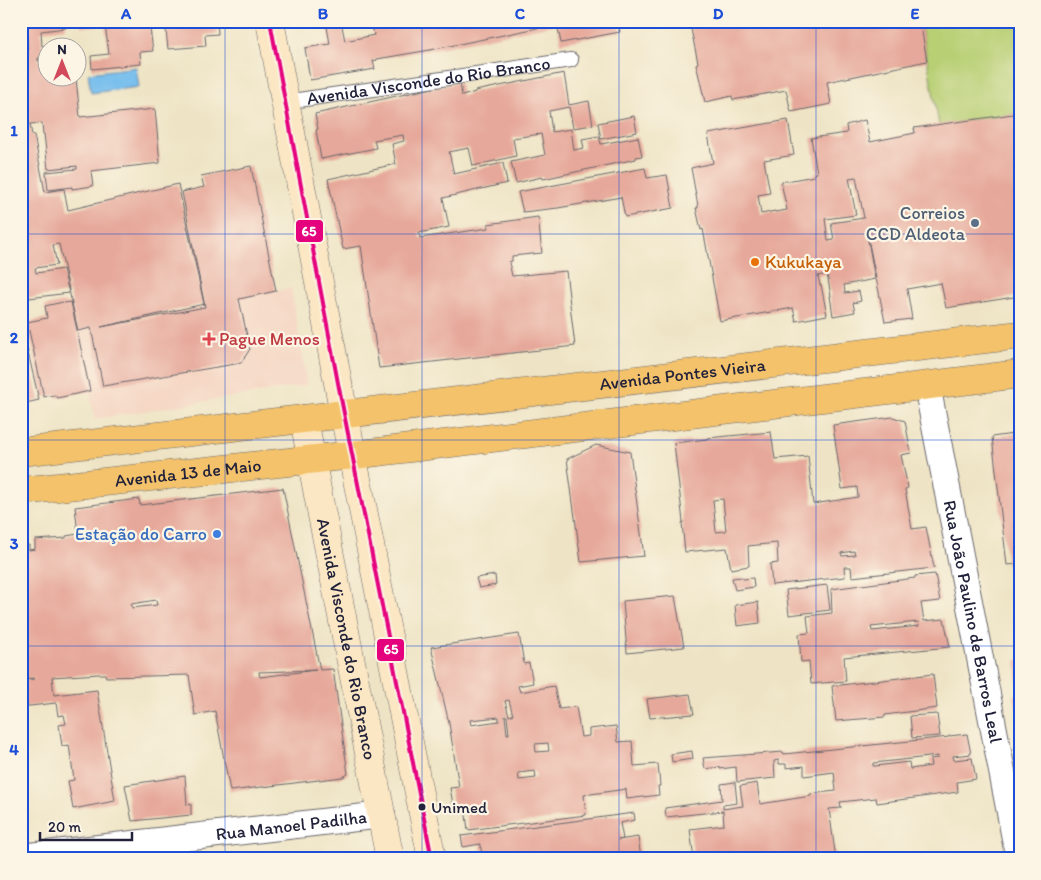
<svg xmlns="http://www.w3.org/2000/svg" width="1041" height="880" viewBox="0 0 1041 880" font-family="Itim,sans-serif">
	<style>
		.built { fill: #f4d3c0 }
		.green { fill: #b8cf73; stroke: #6d7857 }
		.water { fill: #75bded; stroke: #4c7094 }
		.building { fill: #e6a89a; fill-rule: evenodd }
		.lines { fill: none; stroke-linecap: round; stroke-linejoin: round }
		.lane-casing { stroke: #69666b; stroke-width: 16 }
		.street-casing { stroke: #69666b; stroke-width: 28 }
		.secondary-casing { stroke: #69666b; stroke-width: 29 }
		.primary-casing { stroke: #69666b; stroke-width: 29 }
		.lane { stroke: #fff; stroke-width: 14 }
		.street { stroke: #fff; stroke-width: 26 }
		.secondary { stroke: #fbe7c3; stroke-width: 28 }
		.primary { stroke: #f4c26a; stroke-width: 28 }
		.bus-1-casing { stroke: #fcf5e5; stroke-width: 8 }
		.bus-1 { stroke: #e5007d; stroke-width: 4 }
		.grid { fill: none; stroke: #1d4ed8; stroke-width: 1; stroke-opacity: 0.55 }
		.service-dot { fill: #5c6f8a; stroke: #fcf5e5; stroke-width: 2 }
		.food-dot { fill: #e8710a; stroke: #fcf5e5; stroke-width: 2 }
		.health-dot { fill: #e0444e; stroke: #fcf5e5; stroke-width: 2 }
		.shop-dot { fill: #3f7fe0; stroke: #fcf5e5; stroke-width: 2 }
		.bus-dot { fill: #22223b; stroke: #fcf5e5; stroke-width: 2 }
		.labels { text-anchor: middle; stroke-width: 4.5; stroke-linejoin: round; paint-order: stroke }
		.bus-label { font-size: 17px; fill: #22223b; stroke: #fcf5e5; text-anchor: start }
		.street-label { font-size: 18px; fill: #22223b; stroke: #fcf5e5 }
		.service-label { font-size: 18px; fill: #4e5e75; stroke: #fcf5e5; text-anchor: end }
		.food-label { font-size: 18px; fill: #c56008; stroke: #fcf5e5; text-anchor: start }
		.health-label { font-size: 18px; fill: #be3a42; stroke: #fcf5e5; text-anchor: start }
		.shop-label { font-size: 18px; fill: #366cbe; stroke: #fcf5e5; text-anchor: end }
		.line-badge { stroke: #fcf5e5; stroke-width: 2 }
		.badge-label { font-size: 14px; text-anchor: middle; font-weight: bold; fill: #fff }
		.neatline { fill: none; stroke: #1d4ed8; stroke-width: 2 }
		.grid-label { font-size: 16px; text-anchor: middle; font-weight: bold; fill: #1d4ed8 }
	</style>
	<rect width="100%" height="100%" fill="#fcf5e5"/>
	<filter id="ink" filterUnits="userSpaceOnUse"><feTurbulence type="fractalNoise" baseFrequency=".02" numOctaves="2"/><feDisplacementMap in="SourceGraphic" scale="10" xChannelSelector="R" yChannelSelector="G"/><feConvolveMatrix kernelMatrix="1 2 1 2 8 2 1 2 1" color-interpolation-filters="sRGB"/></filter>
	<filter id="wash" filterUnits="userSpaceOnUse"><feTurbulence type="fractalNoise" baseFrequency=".0096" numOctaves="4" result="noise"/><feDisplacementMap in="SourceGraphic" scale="20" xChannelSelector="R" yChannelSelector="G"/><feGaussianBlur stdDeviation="1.12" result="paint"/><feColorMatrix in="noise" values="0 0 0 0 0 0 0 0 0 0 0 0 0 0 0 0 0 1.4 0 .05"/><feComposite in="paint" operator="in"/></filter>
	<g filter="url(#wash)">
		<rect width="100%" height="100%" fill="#eee4c5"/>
		<polygon class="built" points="291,288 307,385 95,419 77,331 205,307"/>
		<polygon class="green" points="920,21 1020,21 1020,113 939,125"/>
		<polygon class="water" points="136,67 139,87 91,93 88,73"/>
		<g id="blocks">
			<g class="building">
				<polygon points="26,21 65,21 66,28 41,31 42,46 45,46 45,57 38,58 38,61 48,60 48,78 76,78 80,117 155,109 160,163 91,171 93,186 72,189 72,187 48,190 46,172 77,169 77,166 48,169 44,134 43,134 42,123 30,124 32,135 34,135 45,192 64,189 68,210 178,184 204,304 101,327 205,307 182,192 204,187 201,176 251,166 276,291 239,299 250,349 241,363 103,386 91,328 78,331 59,244 53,245 57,265 35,268 36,273 63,269 69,293 21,299 21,118 27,117 25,103 21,103 21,55 28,55"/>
				<polygon points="81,21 149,21 153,51 140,52 141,64 92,69 91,56 109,54 105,25 82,27"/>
				<polygon points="165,21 217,21 218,34 205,35 206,46 168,49"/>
				<polygon points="326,21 341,21 345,41 374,35 371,21 618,21 620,32 561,43 557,24 430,50 377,59 377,60 373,61 375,69 310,80 305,48 330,44"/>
				<polygon points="646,21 662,21 662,22 647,25"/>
				<polygon points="703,21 920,21 927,61 827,82 831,104 791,112 786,90 733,100 732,96 705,102 696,64 698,63 690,24"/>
				<polygon points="564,73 569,105 589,101 593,125 573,128 569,107 549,111 552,132 571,129 574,150 584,148 582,139 599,136 601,144 638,137 642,156 636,157 636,159 543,179 542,177 516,183 511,162 545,155 541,134 513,138 516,156 473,166 469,148 449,152 454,174 503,163 507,183 443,198 449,227 419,233 420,238 489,228 488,224 538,217 542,253 512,256 512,261 509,262 512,276 566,271 575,346 379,368 361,246 343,249 328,179 396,164 392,144 404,141 403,135 374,140 376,148 321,159 316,130 318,129 315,114 460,82 462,96 475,92 475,91"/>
				<path d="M1020 113V296L946 308 941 283 907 289 912 319 885 322 866 229 875 279 844 285 845 293 859 291 861 301 853 303 855 312 833 316 830 296H831L827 274 818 276 820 285H821L827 315 796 321 793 308 720 321 703 229 701 230 696 208H698V206L691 168 713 163 708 134 788 120 794 155 764 160 770 193 758 195 761 214 775 211V212L787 210 781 182 814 176V174L817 173 811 138 847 133 846 125 865 120 870 142 915 133 914 128ZM856 177 864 218 831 223 834 240 828 241 825 219 856 215 849 178Z"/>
				<polygon points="634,116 637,132 601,139 598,123"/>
				<polygon points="645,168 647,178 667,175 673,208 625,217 621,197 558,208 523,212 518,192"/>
				<polygon points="63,302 64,303 71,302 90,391 57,398 55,395 44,397 27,322 47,318 45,306"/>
				<polygon points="21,322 39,400 21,404"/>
				<path d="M893 417 905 421 911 453 901 455 908 488 905 489 912 529 926 527 934 568 852 577 851 567H844L845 577 772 585 770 564 778 563 777 543 748 546 749 566 731 569 727 548 685 552 682 523 683 522 674 443 707 439V438L771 432 775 459 808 456 813 504 858 497 857 487 842 489 833 425ZM723 499 726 531 716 532 713 500ZM854 551 855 555 842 556 841 553Z"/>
				<polygon points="1020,433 1020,564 1007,565 992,437"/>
				<polygon points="596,445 630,452 644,556 581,562 567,459"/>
				<path d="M283 488 320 670 333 669 348 774 343 777 230 791 215 711 195 715 189 675 106 677 105 674H99L52 677 54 695 97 690 115 801 73 809 68 781 74 780 69 745 62 746 59 725 66 724 64 715 58 716 56 703 21 707V680L34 679V678L21 679V614H23L21 601V546L29 545V550L35 549V540L66 538V536L78 534 75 507 139 499 140 505ZM156 600 157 605 132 608 131 604ZM316 670 260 677 259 673V672Z"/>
				<path d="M935 574 940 601 921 603 924 621 944 619 950 647 844 657 846 681 811 684 809 661 801 662 799 634 809 633 807 616 832 613 831 589 915 578V576ZM918 622 919 626 872 631 871 627Z"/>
				<polygon points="495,575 496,585 479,588 476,578"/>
				<polygon points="742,577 743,579 753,578 754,587 735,590 732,578"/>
				<polygon points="827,585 830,610 789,615 786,590"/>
				<polygon points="675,596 684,647 627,653 623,601"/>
				<polygon points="758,602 760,623 737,626 735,605"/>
				<path d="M519 634 524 664 529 663 533 683 518 686 520 692 554 686 559 709 576 707 581 737 589 736V729L616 726 618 742 632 741 634 766 658 764 660 786H658L659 795 627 799 626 789 584 795 586 815 468 830 465 808 454 809 450 788 459 787 449 723 431 647ZM509 700 513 715 509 716 505 701ZM505 716H507L509 734H507ZM499 717V721L471 725 470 720ZM548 743 549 751 536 752 535 744ZM535 771 536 778 519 780 518 773Z"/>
				<polygon points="1016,660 1020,660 1020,725 1019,725 1014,695 1018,695"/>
				<polygon points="933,674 937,708 885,715 885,717 836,721 832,686"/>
				<polygon points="690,694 694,714 650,718 647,699"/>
				<polygon points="937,714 940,736 912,738 910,716"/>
				<path d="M967 734 971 754 953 756 954 760 972 758 976 779 957 782 958 792 877 803 876 798 840 802 841 808 829 809 836 859H694L690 829 724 825 723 811 666 817 665 808 722 800 721 784 735 782 737 803 723 805V809L743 806 740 786 757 783 760 804 811 796 810 794 836 791 834 772 804 776V766L786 768V764H779V760L774 761 775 778 737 782 736 767 720 769V767L705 769 703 758 783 752 784 754 949 737V736ZM938 756V758L930 759 931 766 910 769 909 762 875 766H873V763Z"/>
				<polygon points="692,751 693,759 672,762 671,754"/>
				<polygon points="185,776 187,805 191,804 191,815 132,821 125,785"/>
				<polygon points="634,813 635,820 620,823 623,839 618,840 638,837 641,859 483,859 480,844 463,847 461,836"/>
			</g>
		</g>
	</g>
	<g filter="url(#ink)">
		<use href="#blocks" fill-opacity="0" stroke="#69666b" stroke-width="1"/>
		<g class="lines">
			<defs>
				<g id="lane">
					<path id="s1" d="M285 102 571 60"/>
				</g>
				<g id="street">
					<path id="s2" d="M927 385 1019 859"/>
					<path id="s3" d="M21 857 382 815"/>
				</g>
				<g id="secondary">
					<polyline points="270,21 338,383 432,859"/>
					<path id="s4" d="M304 419 318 495 390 859"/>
				</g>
				<g id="primary">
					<path id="s5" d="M21 452 1020 335"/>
					<path id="s6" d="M21 491 353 455 1020 374"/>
				</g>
			</defs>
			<use href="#lane" class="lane-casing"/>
			<use href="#street" class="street-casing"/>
			<use href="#secondary" class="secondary-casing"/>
			<use href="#primary" class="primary-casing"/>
			<use href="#lane" class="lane"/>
			<use href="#street" class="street"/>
			<use href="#secondary" class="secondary"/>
			<use href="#primary" class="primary"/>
			<defs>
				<polyline id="bus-1" points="270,21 338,383 432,859"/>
			</defs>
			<use href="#bus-1" class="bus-1-casing"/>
			<use href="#bus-1" class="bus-1"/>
		</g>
	</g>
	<path class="grid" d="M225 21V859M422 21V859M619 21V859M816 21V859M21 234H1020M21 440H1020M21 646H1020"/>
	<circle class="service-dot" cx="975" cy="223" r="5"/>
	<circle class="food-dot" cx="755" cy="262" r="5"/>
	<path class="health-dot" d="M206.5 331.5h5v5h5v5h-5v5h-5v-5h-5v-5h5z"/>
	<circle class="shop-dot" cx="217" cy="534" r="5"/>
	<circle class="bus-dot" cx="422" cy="807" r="4.5"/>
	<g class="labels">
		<g class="bus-label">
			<text x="431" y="813">Unimed</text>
		</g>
		<g class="street-label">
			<text dy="6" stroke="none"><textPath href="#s1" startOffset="145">Avenida Visconde do Rio Branco</textPath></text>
			<text dy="6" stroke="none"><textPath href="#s5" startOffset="666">Avenida Pontes Vieira</textPath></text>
			<text dy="6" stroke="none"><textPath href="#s6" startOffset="168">Avenida 13 de Maio</textPath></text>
			<text dy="6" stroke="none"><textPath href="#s2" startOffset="241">Rua João Paulino de Barros Leal</textPath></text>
			<text dy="6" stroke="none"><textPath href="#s4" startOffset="224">Avenida Visconde do Rio Branco</textPath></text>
			<text dy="6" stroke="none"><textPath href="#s3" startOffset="272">Rua Manoel Padilha</textPath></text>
		</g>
		<g class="service-label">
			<text x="965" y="219">Correios<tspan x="965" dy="21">CCD Aldeota</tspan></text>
		</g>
		<g class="food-label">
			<text x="765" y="268">Kukukaya</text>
		</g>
		<g class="health-label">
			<text x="219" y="345">Pague Menos</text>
		</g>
		<g class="shop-label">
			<text x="207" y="540">Estação do Carro</text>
		</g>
	</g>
	<g class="line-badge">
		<rect x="295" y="219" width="29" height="24" rx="5" fill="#e5007d"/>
		<rect x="376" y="638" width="29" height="24" rx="5" fill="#e5007d"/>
	</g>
	<g class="badge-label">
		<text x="309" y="236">65</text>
		<text x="391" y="654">65</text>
	</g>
	<rect width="1041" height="880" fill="none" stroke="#fcf5e5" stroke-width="55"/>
	<g transform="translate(62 62)"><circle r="24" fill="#fcf5e5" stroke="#a5a1a1"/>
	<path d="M0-4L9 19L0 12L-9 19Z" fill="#d1495b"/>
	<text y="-8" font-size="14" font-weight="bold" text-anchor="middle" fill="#22223b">N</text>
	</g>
	<path d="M40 832v8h92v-8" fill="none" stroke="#22223b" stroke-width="2.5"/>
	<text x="48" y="832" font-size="15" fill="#22223b" stroke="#fcf5e5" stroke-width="4" paint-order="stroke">20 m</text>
	<rect x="28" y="28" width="986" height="824" class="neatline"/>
	<g class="grid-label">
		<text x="126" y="19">A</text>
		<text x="323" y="19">B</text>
		<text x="520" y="19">C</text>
		<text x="718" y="19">D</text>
		<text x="915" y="19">E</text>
		<text x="14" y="136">1</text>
		<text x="14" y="343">2</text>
		<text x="14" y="549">3</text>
		<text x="14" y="755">4</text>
	</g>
</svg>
